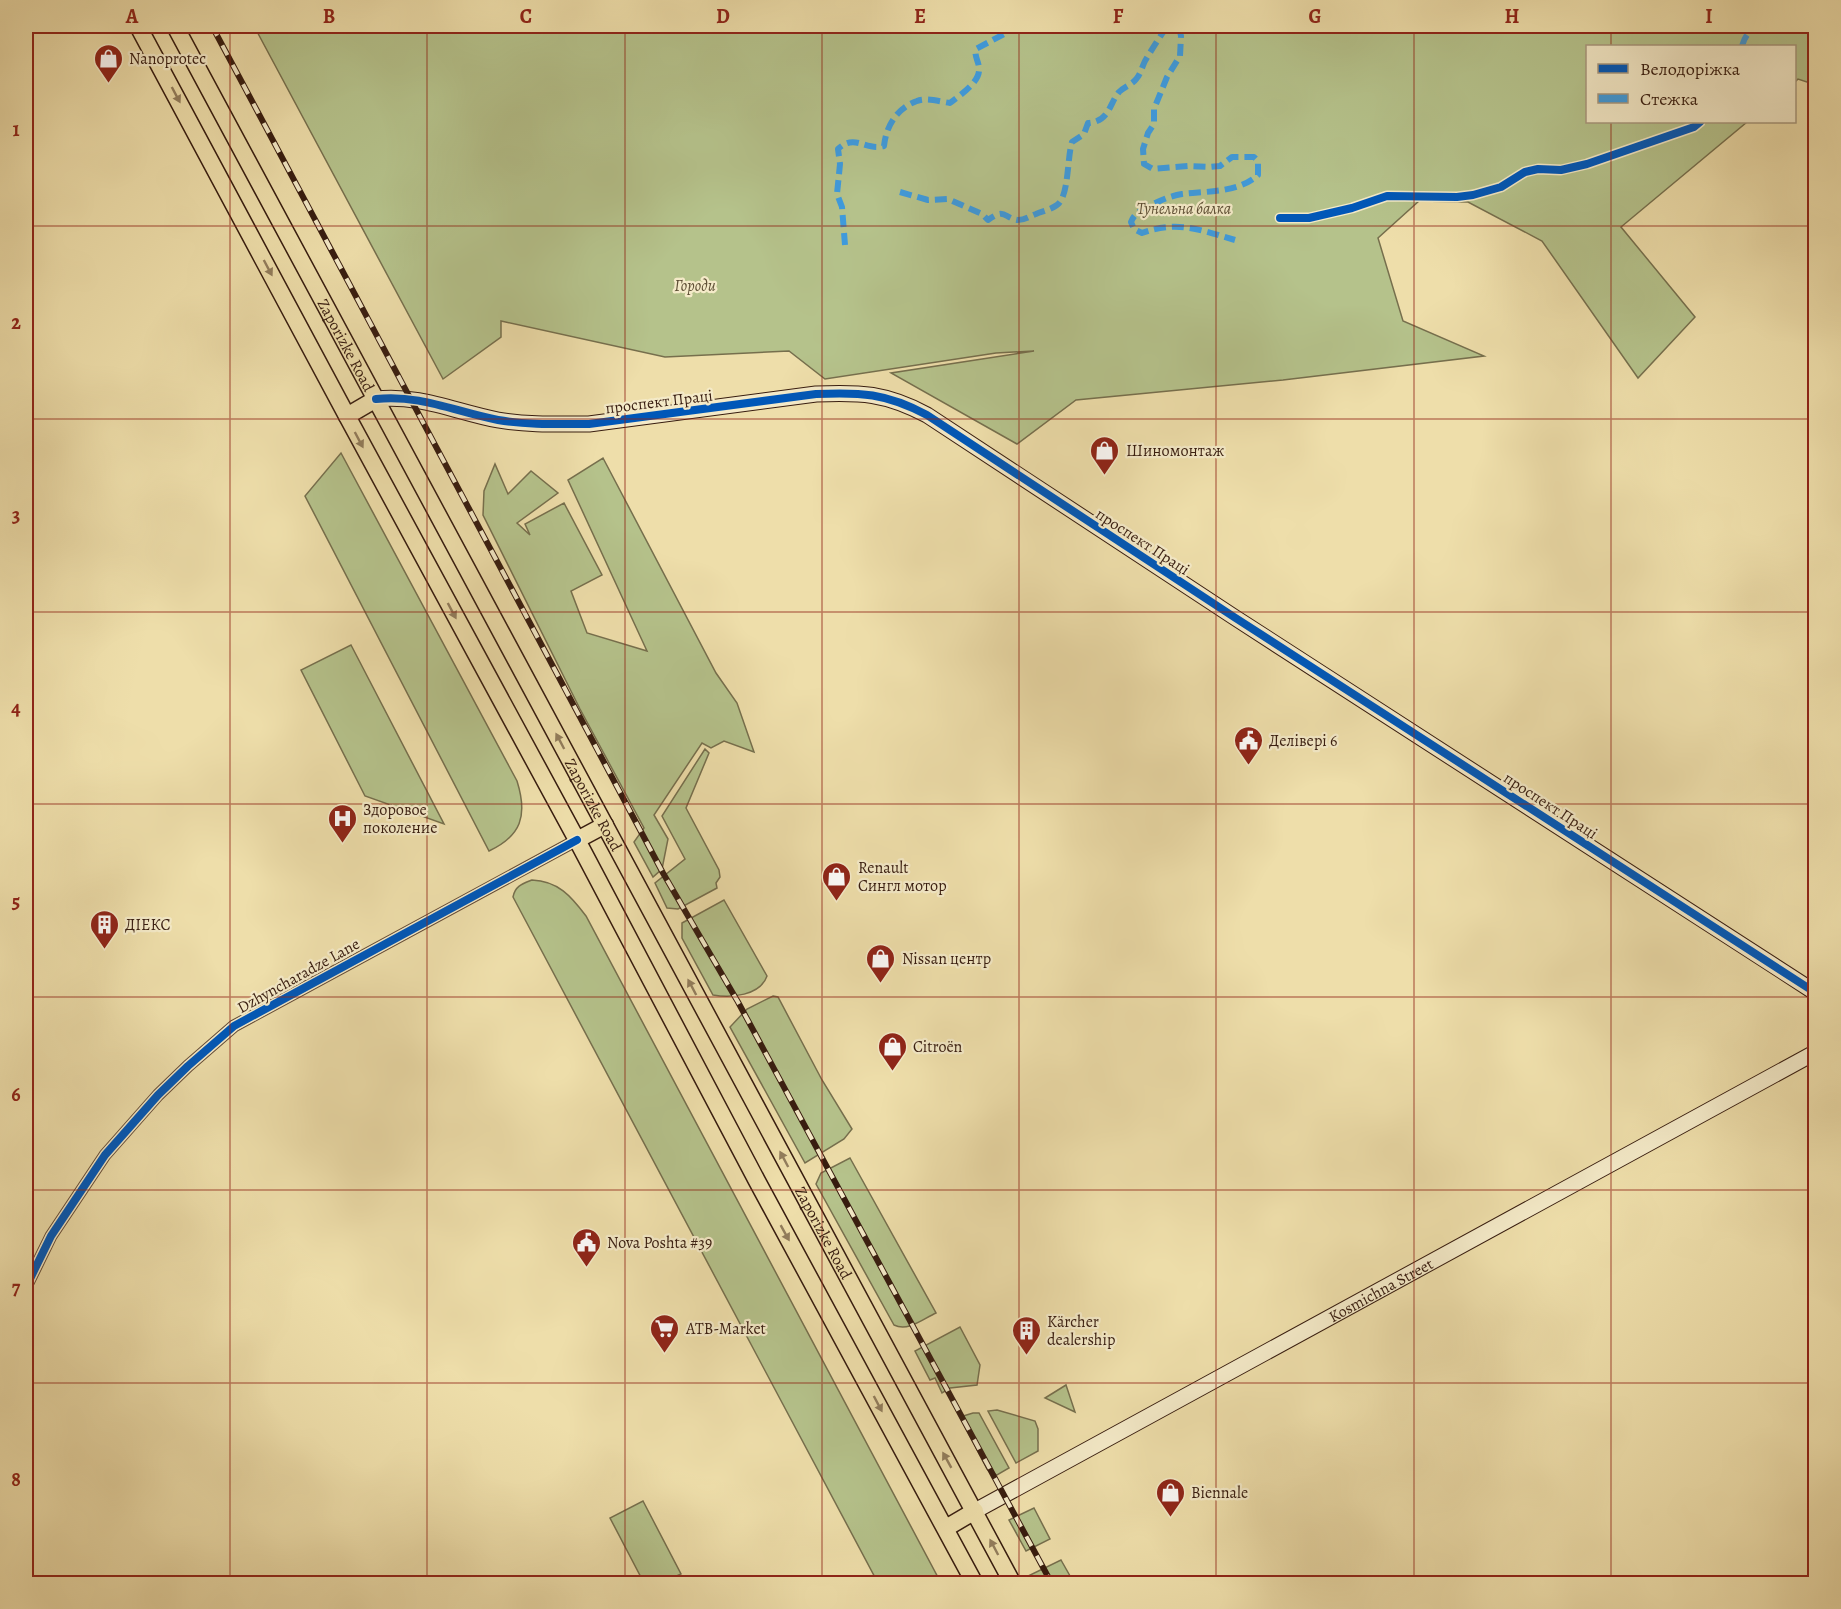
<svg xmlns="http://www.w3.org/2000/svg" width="1841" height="1609" viewBox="0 0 1841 1609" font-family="Alegreya,serif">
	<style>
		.green { fill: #b5c28b; stroke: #766f4d; stroke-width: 1.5 }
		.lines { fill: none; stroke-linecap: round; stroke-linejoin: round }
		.street-casing { stroke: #654c36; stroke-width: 13 }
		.secondary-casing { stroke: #371c0f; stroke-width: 17 }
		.primary-casing { stroke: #371c0f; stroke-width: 19 }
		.street { stroke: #f4eac8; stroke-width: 10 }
		.secondary { stroke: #f4eac8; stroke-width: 15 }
		.primary { stroke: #eedeaa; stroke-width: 16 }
		.rail-casing { stroke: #371c0f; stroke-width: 6 }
		.rail { stroke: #f4eac8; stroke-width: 4; stroke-dasharray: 11; stroke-linecap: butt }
		.quiet { stroke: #3e9bde; stroke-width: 6; stroke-dasharray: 12 6; stroke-linecap: butt }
		.cycleway-casing { stroke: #f4eac8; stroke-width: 11 }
		.cycleway { stroke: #0057b8; stroke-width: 8 }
		.oneway { fill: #927d5c }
		.grid { fill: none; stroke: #8f2418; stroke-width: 1.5; stroke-opacity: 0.55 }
		.labels { text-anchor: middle; stroke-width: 4.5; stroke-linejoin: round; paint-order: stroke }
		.poi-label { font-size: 16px; fill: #371c0f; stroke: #f4eac8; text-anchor: start }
		.park-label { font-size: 16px; font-style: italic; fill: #5d4e34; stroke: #f4eac8 }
		.street-label { font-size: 16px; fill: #371c0f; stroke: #f4eac8 }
		.neatline { fill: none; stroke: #8f2418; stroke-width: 2 }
		.grid-label { font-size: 20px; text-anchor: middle; font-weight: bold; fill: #8f2418 }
	</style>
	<rect width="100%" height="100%" fill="#eedeaa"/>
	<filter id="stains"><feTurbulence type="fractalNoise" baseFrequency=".00333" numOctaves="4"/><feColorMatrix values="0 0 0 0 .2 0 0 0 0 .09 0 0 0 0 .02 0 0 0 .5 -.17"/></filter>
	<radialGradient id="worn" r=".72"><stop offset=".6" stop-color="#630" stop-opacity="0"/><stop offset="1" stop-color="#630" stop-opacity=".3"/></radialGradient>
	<g class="green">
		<polygon points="254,26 1815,26 1816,85 1798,79 1795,82 1794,46 1588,46 1588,122 1747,122 1621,227 1695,317 1638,378 1542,241 1468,202 1419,201 1378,238 1403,321 1484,356 1283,380 1076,400 1017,444 891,373 1034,351 996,353 825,379 789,351 665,357 501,321 501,337 443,379"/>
		<path d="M341 453 517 781C528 816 521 836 489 851L305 496Z"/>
		<polygon points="603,458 716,673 737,703 754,752 724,741 711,748 702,743 654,815 668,839 662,869 653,877 634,842 644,828 580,709 483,515 484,491 495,464 508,494 531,471 558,493 517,523 530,535 525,524 564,503 602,575 571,591 587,633 647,651 568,480"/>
		<polygon points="351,645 444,824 365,796 301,670"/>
		<polygon points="705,749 709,753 686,808 719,870 720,877 716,883 717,888 678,909 667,908 655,883 685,859 662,816"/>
		<path d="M532 880C558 881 571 896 586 916L941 1583H878L513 897C515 886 522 884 532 880Z"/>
		<path d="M724 900 767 976C760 996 731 998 713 995L682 938V923Z"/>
		<polygon points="773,996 778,997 822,1080 852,1129 844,1139 805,1163 730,1027 747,1009"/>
		<path d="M850 1158 936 1313C923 1319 908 1332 894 1325L816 1184 821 1173Z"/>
		<polygon points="960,1327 980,1365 977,1385 950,1388 942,1393 935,1378 930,1380 915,1351"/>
		<polygon points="1066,1385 1075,1412 1045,1398"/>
		<polygon points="997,1410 1035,1421 1038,1429 1038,1451 1016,1463 988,1411"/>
		<polygon points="973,1413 979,1413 1009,1468 997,1475 991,1473 987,1469 960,1417"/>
		<polygon points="643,1501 681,1574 661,1583 644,1583 610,1518"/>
		<polygon points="1034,1508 1050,1539 1026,1551 1009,1520"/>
		<polygon points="1061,1560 1074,1583 1032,1583 1028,1576"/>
	</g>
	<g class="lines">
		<defs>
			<polyline id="street" points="26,1287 51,1236 105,1155 158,1095 188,1066 234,1026 577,840"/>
			<g id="secondary">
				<path d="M376 399C419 394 456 412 498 420 527 425 559 424 589 424L816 394C860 392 886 393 927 415L1234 617 1816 993"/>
				<path id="s1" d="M975 1511 1816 1052"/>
			</g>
			<g id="primary">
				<polyline points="138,26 347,416 577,840 757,1181 975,1584"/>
				<path id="s2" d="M175 26 1013 1584"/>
				<polyline points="347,416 376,399"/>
				<polyline points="577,840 605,825"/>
				<polyline points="946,1528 975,1511"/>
			</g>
		</defs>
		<use href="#street" class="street-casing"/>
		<use href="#secondary" class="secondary-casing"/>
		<use href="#primary" class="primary-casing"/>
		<use href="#street" class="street"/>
		<use href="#secondary" class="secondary"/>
		<use href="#primary" class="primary"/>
		<defs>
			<polyline id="rail" points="212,26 663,873 738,1002 1052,1584"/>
		</defs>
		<use href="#rail" class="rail-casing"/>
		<use href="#rail" class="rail"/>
		<g class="quiet">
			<path d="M1179 26 1181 36 1180 56 1167 77 1154 109V124L1148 133 1143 149 1144 164 1153 169 1188 166 1210 167 1220 166 1232 157H1254L1258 161V175C1238 193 1207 191 1182 194 1170 196 1159 201 1147 207 1140 211 1134 214 1131 222L1134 229 1142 233C1178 220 1200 230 1235 240"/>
			<path d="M1742 46C1745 36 1749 30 1760 26"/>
			<path d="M900 192 928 200 948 199 982 214 988 220C1006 207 1003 218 1018 220 1025 220 1030 216 1036 214 1043 211 1050 210 1057 205 1069 197 1067 158 1072 142L1084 134 1088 123C1110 121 1109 104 1119 92 1125 86 1132 85 1137 78 1141 73 1142 67 1145 61 1152 49 1160 37 1167 26"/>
			<path d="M845 245 842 207 837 194 840 164 838 149C855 133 865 151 884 146 886 126 897 108 917 101 926 97 941 102 950 103 960 95 980 82 979 69 979 61 974 57 976 49L1019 26"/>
		</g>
		<defs>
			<g id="cycleway">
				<polyline points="1280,218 1309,218 1352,208 1387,196 1457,197 1473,195 1501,187 1525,172 1538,169 1561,170 1587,164 1694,127 1700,122"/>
				<path d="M376 399C419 394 456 412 498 420 527 425 559 424 589 424L816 394C860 392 886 393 927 415L1234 617 1816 993"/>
				<polyline points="26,1287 51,1236 105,1155 158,1095 188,1066 234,1026 577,840"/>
			</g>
		</defs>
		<use href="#cycleway" class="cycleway-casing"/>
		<use href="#cycleway" class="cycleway"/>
	</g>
	<defs><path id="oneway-solid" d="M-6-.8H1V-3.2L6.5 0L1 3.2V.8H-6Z" transform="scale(1.5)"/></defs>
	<g class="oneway">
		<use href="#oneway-solid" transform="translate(176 95) rotate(62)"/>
		<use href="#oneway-solid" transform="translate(268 268) rotate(62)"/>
		<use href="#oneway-solid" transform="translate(359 440) rotate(62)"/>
		<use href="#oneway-solid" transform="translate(452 611) rotate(62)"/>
		<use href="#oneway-solid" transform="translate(560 741) rotate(-118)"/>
		<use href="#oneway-solid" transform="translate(692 987) rotate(-118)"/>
		<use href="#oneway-solid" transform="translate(784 1159) rotate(-118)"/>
		<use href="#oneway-solid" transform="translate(785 1233) rotate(61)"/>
		<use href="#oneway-solid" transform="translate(878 1404) rotate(62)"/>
		<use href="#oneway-solid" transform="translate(947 1460) rotate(-119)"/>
		<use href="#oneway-solid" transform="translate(994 1547) rotate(-118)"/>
	</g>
	<path class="grid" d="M230 26V1584M427 26V1584M625 26V1584M822 26V1584M1019 26V1584M1216 26V1584M1414 26V1584M1611 26V46M1611 122V1584M26 226H1816M26 419H1816M26 612H1816M26 804H1816M26 997H1816M26 1190H1816M26 1383H1816"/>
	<defs>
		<symbol id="shop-pin" viewBox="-11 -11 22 30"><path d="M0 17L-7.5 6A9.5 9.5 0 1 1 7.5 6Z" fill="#8f2418" stroke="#f4eac8"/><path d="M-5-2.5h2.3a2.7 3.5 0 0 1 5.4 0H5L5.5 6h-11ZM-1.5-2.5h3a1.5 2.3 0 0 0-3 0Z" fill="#fff"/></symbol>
		<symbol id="civic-pin" viewBox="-11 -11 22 30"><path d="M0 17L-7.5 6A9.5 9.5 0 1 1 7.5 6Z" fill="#8f2418" stroke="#f4eac8"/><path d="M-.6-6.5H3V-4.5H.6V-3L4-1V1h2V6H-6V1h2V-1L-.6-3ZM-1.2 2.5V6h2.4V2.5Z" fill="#fff"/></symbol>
		<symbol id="hospital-pin" viewBox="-11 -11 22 30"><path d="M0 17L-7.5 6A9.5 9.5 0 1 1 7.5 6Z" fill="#8f2418" stroke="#f4eac8"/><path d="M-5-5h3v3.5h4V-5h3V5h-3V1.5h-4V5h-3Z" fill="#fff"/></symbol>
		<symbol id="building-pin" viewBox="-11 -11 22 30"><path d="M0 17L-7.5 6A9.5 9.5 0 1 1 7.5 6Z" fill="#8f2418" stroke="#f4eac8"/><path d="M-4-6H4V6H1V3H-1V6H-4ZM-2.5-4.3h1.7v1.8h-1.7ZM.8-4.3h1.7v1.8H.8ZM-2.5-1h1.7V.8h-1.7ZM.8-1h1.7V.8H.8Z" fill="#fff"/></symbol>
		<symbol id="supermarket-pin" viewBox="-11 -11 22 30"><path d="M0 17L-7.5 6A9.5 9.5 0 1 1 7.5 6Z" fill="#8f2418" stroke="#f4eac8"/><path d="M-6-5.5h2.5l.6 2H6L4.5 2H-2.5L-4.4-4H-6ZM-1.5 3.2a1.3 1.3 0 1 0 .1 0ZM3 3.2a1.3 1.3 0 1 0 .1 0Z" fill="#fff"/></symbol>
	</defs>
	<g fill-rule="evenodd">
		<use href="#shop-pin" x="92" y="42" width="33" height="45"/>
		<use href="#shop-pin" x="1088" y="434" width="33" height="45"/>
		<use href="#civic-pin" x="1232" y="724" width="33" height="45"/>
		<use href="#hospital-pin" x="326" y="802" width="33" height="45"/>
		<use href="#shop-pin" x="820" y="860" width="33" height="45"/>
		<use href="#building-pin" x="88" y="908" width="33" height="45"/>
		<use href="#shop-pin" x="864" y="942" width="33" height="45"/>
		<use href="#shop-pin" x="876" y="1030" width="33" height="45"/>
		<use href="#civic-pin" x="570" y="1226" width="33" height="45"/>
		<use href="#supermarket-pin" x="648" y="1312" width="33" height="45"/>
		<use href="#building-pin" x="1010" y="1314" width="33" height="45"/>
		<use href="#shop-pin" x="1154" y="1476" width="33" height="45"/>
	</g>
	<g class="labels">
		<g class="poi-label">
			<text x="129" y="64">Nanoprotec</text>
			<text x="1126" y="456">Шиномонтаж</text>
			<text x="1269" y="746">Делівері 6</text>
			<text x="363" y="815">Здоровое<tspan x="363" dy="18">поколение</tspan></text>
			<text x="858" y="873">Renault<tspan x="858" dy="18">Сингл мотор</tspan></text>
			<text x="125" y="930">ДІЕКС</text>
			<text x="902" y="964">Nissan центр</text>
			<text x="913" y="1052">Citroën</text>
			<text x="607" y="1248">Nova Poshta #39</text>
			<text x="1047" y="1327">Kärcher<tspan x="1047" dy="18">dealership</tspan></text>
			<text x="686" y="1334">ATB-Market</text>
			<text x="1191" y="1498">Biennale</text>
		</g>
		<g class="park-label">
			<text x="1184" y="214">Тунельна балка</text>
			<text x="695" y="291">Городи</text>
		</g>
		<g class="street-label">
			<text dy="6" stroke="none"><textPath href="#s2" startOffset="362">Zaporizke Road</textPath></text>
			<text transform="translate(659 401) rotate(-7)" y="6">проспект Праці</text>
			<text transform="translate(1143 541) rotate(33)" y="6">проспект Праці</text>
			<text dy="6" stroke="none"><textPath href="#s2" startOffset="884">Zaporizke Road</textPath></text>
			<text transform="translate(1551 805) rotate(33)" y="6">проспект Праці</text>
			<text transform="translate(298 975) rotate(-29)" y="6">Dzhyncharadze Lane</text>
			<text dy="6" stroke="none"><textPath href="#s2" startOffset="1370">Zaporizke Road</textPath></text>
			<text dy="6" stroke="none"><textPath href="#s1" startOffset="462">Kosmichna Street</textPath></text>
		</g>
	</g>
	<rect width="1841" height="1609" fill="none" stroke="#eedeaa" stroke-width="66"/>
	<rect x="1586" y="45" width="210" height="78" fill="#f4eac8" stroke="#a8987e" stroke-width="1.5"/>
	<rect x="1598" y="64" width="30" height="9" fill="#0057b8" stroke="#a8987e" stroke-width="1.5"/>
	<text x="1640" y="75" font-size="18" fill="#371c0f">Велодоріжка</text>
	<rect x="1598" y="94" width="30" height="9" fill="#3e9bde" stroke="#a8987e" stroke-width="1.5"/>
	<text x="1640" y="105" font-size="18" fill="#371c0f">Стежка</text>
	<rect x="33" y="33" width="1775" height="1543" class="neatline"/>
	<g class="grid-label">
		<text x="132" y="23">A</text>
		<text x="329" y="23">B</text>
		<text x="526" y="23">C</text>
		<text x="723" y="23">D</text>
		<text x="920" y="23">E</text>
		<text x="1118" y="23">F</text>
		<text x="1315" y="23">G</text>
		<text x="1512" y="23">H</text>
		<text x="1709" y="23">I</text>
		<text x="16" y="136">1</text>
		<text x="16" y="329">2</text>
		<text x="16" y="522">3</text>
		<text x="16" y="715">4</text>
		<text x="16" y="908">5</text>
		<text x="16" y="1101">6</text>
		<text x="16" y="1294">7</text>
		<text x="16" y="1486">8</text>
	</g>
	<rect width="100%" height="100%" filter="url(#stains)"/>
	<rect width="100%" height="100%" fill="url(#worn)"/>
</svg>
